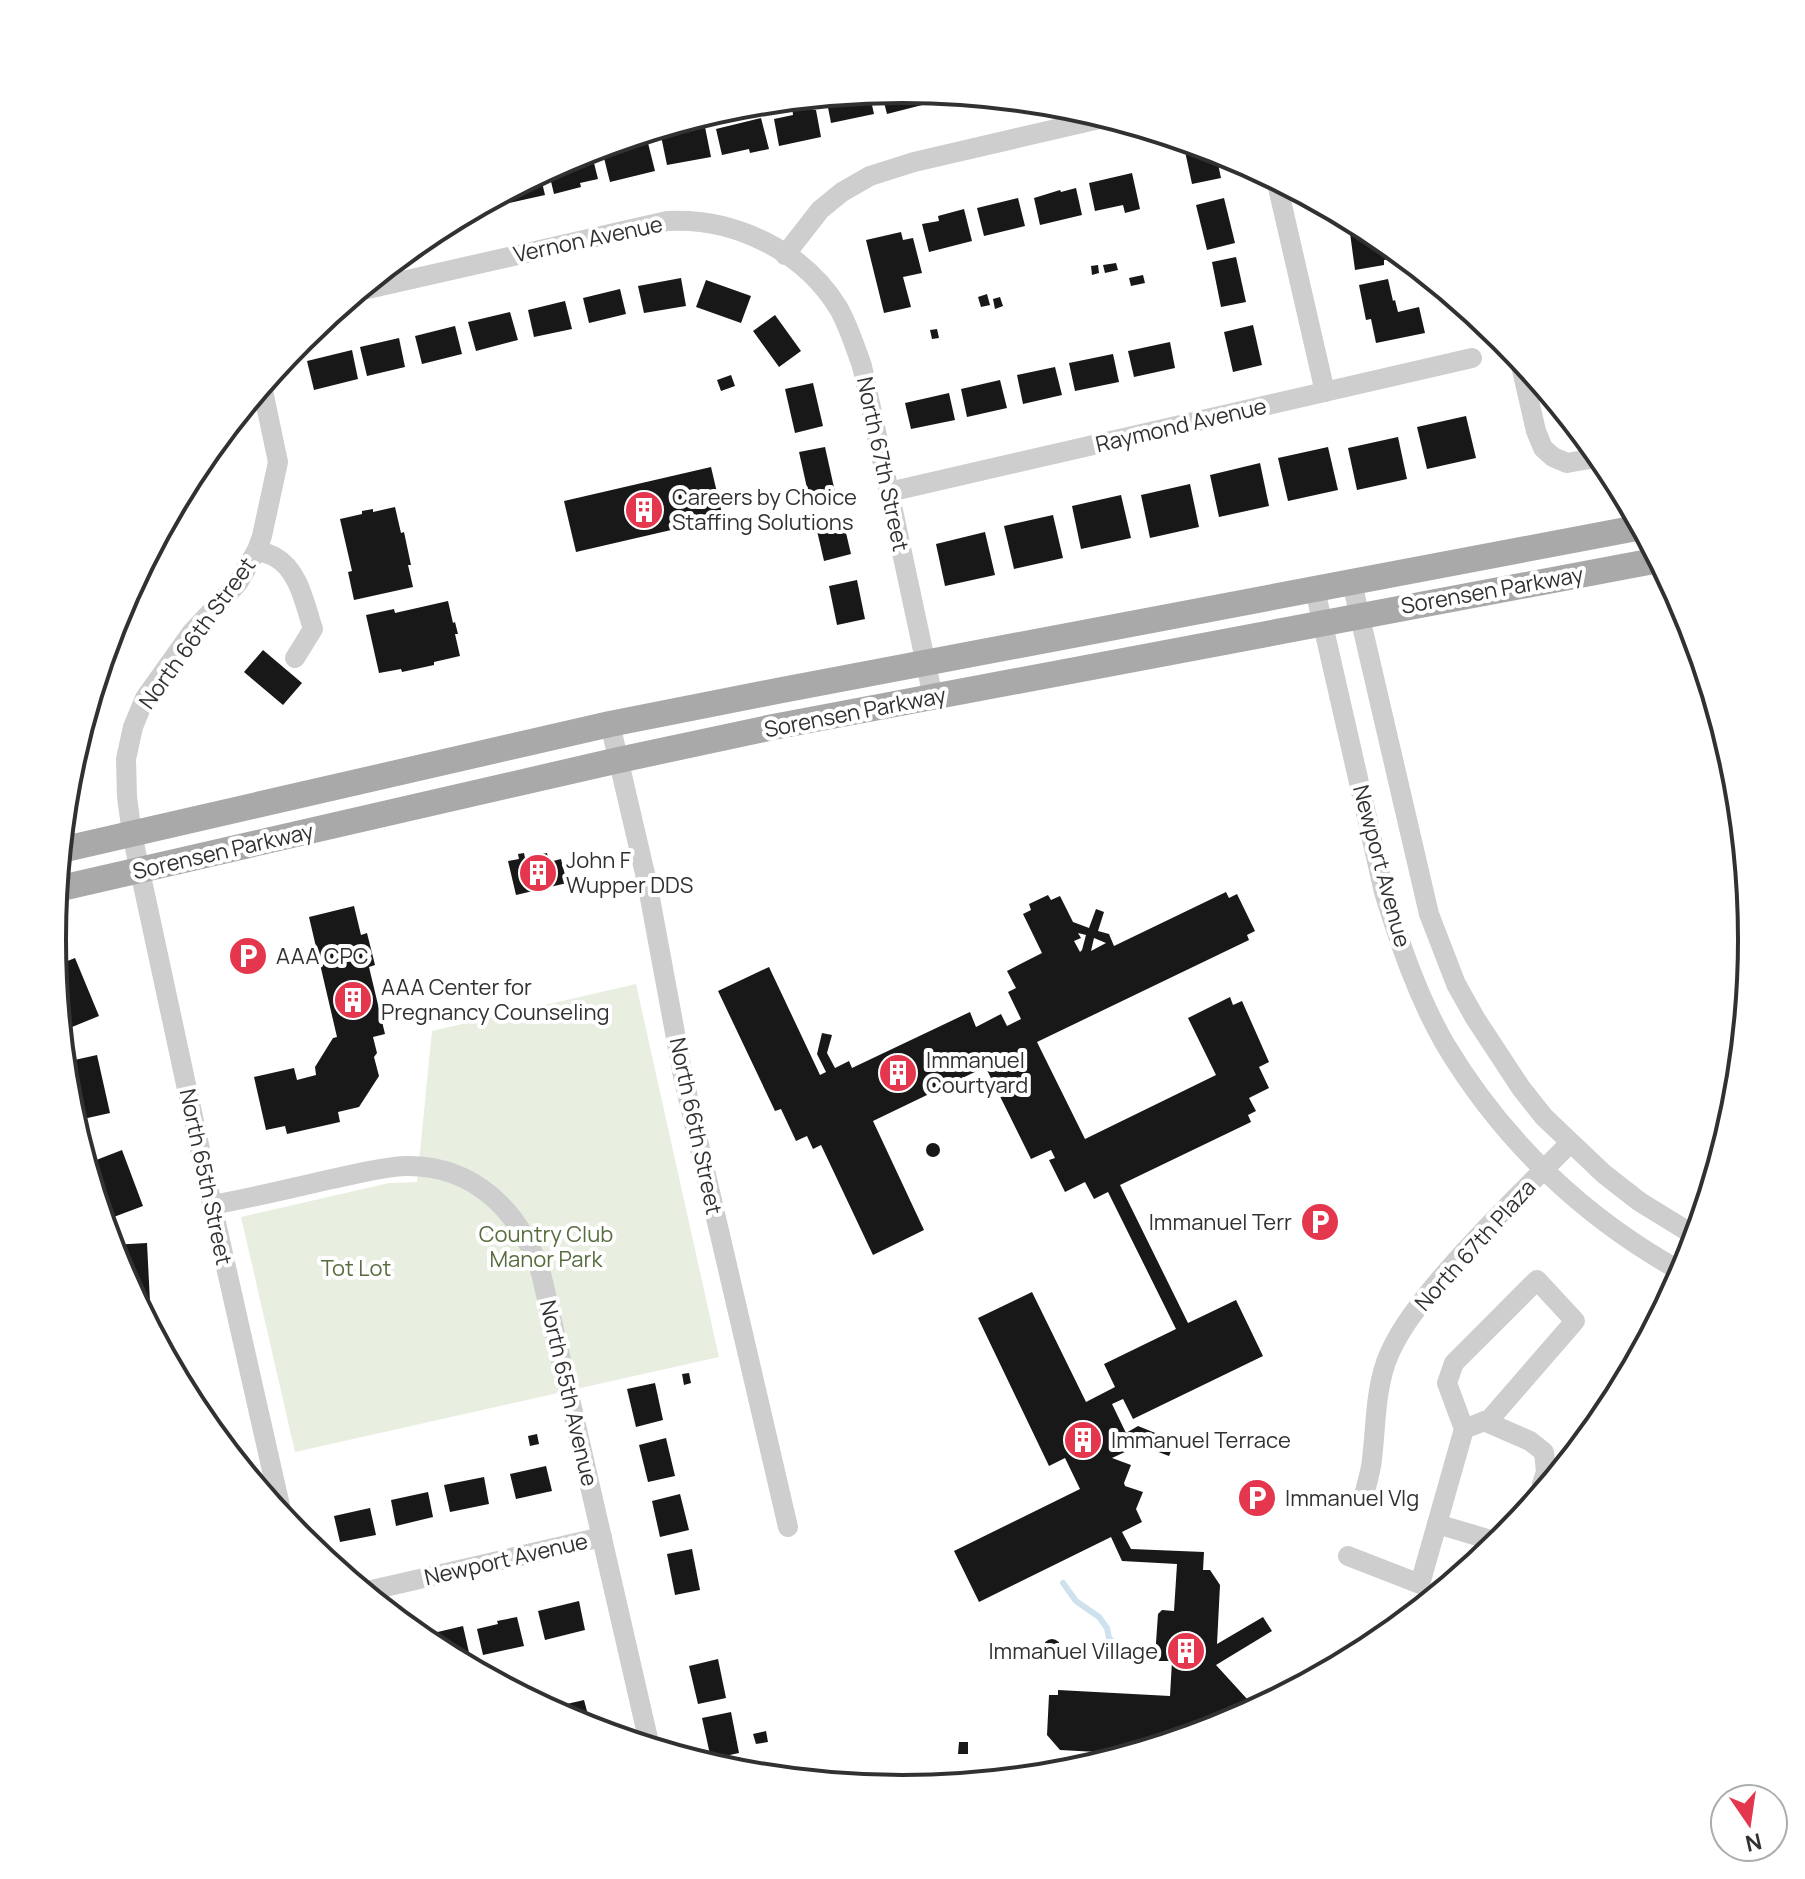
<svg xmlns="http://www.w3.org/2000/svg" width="1805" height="1879" viewBox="0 0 1805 1879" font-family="Manrope,sans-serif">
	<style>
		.green { fill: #e8eee0 }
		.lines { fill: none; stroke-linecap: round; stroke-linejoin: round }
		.stream { stroke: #cde2ed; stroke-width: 6 }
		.building { fill: #181818; fill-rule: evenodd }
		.minor { stroke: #cecece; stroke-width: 20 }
		.major { stroke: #a9a9a9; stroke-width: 26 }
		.labels { text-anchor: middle; stroke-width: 8; stroke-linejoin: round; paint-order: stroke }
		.street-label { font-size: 22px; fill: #313131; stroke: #fff }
		.poi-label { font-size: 22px; fill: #313131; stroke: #fff; text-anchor: start }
		.park-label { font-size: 22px; fill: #576d3e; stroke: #fff }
		.rim { fill: none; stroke: #313131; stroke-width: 4 }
	</style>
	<rect width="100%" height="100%" fill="#fff"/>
	<polygon class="green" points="636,984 719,1357 295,1452 241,1217 389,1183 417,1182 432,1031"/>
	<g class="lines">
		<polyline class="stream" points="1063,1583 1076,1601 1099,1617 1107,1628 1109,1638 1114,1643"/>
	</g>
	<g class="building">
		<polygon points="903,89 927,91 930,103 887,114 881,91"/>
		<polygon points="869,92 874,114 831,123 826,97"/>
		<polygon points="941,93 966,95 966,96 944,101"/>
		<polygon points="811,103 813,110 816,110 821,137 779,146 774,119 793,115 792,107"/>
		<polygon points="761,118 769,149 750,153 749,149 722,155 716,129"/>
		<polygon points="705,127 711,157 667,165 661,136"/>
		<polygon points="1187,141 1215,150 1221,178 1192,184 1183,142"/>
		<polygon points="648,143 655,171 610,182 603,154"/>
		<polygon points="592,155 598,179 580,183 581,187 554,194 548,169 561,162"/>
		<polygon points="1132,173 1140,209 1125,213 1123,205 1095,211 1089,183"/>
		<polygon points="540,174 545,195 500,205 498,196"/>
		<polygon points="1076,188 1082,215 1040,225 1034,198 1060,190 1061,192"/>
		<polygon points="1018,198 1025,226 984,236 977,208"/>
		<polygon points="1224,198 1235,243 1207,250 1196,205"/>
		<polygon points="964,209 972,241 929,252 922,224 939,221 938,216"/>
		<polygon points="1348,218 1375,233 1388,243 1390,259 1384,260 1384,265 1355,270"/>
		<polygon points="901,232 903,240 913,238 922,273 903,277 911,307 884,313 866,240"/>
		<polygon points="1236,257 1246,302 1221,307 1212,262"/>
		<polygon points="1116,263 1118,270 1105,273 1103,265"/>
		<polygon points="1098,265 1099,273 1092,275 1091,266"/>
		<polygon points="1143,275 1145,283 1131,286 1129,278"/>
		<polygon points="681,278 686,306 644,313 638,286"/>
		<polygon points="1388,279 1393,301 1395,300 1398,312 1419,307 1425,333 1376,343 1371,319 1366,320 1359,285"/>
		<polygon points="706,280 751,296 741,323 696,307"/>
		<polygon points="620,289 626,314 589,323 583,298"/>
		<polygon points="987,294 990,305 981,307 978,297"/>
		<polygon points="1000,297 1003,306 995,309 993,299"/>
		<polygon points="565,301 572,329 534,337 528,310"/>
		<polygon points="510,312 518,340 476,351 468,322"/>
		<polygon points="775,315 801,351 779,367 753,331"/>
		<polygon points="1253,325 1262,365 1233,372 1224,332"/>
		<polygon points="455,326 462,354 422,364 415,336"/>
		<polygon points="937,329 939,338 932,339 930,330"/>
		<polygon points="399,338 405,367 367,376 360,347"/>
		<polygon points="1170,342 1175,368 1134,377 1128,351"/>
		<polygon points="352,350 358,379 314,390 307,361"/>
		<polygon points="1113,354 1119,382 1075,391 1069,363"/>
		<polygon points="1055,367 1062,395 1023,404 1017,375"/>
		<polygon points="731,375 735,386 721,391 717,380"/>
		<polygon points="1000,380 1007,408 967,417 961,389"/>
		<polygon points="813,383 823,426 795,433 785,389"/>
		<polygon points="949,393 955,420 911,429 905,403"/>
		<polygon points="1466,416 1476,458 1427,469 1417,427"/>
		<polygon points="1398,437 1407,479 1357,490 1348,448"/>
		<polygon points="214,444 217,458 199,462"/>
		<polygon points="825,447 835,492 809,497 799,452"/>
		<polygon points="1328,447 1338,490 1288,501 1278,458"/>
		<polygon points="1260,463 1269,506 1219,517 1210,475"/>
		<polygon points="711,467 723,518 576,552 564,501"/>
		<polygon points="1190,484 1199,527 1150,538 1141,495"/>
		<polygon points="1121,495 1131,538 1081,549 1072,506"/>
		<polygon points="395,507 401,533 404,532 411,565 408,565 413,587 354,600 348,572 352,571 340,519 362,514 362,511 373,509 373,512"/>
		<polygon points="1053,515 1063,558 1014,569 1004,526"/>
		<polygon points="842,516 851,554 824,561 815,522"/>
		<polygon points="985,532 995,575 945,586 936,544"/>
		<polygon points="857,580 865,619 837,625 829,586"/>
		<polygon points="448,601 453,623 455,622 458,634 455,634 460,656 434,662 434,665 402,672 401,669 379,673 366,615 394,609 395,613"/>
		<polygon points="263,650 302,683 283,705 244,672"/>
		<polygon points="524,853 525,858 547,853 549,862 561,859 567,883 516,895 508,861 519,859 518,854"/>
		<path d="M1226 892 1229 898 1237 894 1255 931 1247 935 1249 940 1037 1042 1085 1139 1216 1075 1188 1018 1230 997 1233 1005 1242 1001 1269 1062 1259 1067 1269 1088 1249 1098 1256 1111 1248 1115 1251 1122 1120 1185 1188 1323 1236 1300 1263 1356 1133 1419 1123 1399 1112 1404 1126 1433 1138 1426 1175 1441 1169 1456 1140 1445 1112 1458 1131 1465 1124 1483 1125 1486 1143 1492 1136 1509 1142 1522 1122 1532 1131 1549 1204 1552 1203 1570H1210L1220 1585 1217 1644 1263 1617 1272 1631 1216 1665 1248 1700 1222 1723V1727L1135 1754 1060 1750 1047 1735 1049 1695H1058V1690L1170 1696 1172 1661H1159L1155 1657 1158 1614 1162 1610 1174 1611 1177 1564 1122 1561 1111 1537 979 1602 954 1551 1080 1489 1065 1458 1049 1466 978 1318 1032 1292 1086 1402 1115 1387 1104 1364 1176 1329 1108 1192 1094 1199 1085 1182 1065 1192 1049 1160 1055 1158 1051 1150 1031 1159 983 1062 979 1064 981 1069 873 1121 924 1230 873 1255 821 1145 813 1149 807 1136 796 1141 781 1109 775 1111 718 991 769 967 820 1075 826 1072 817 1054 822 1033 832 1035 827 1053 835 1068 849 1061 852 1068 970 1012 976 1027 1001 1014 1007 1026 1021 1019 1008 992 1016 988 1007 971 1042 953 1023 914 1031 910 1029 904 1048 895 1051 900 1060 896 1073 922 1089 928 1096 909 1104 912 1098 931 1109 934 1114 946ZM1078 933 1086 935 1082 950 1080 952 1074 941 1081 938ZM1094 938 1106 943 1091 951Z"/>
		<polygon points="354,906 361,935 367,933 375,965 369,967 385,1034 373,1037 377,1053 374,1057 379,1076 359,1107 338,1112 340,1122 287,1134 285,1126 266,1130 254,1077 294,1068 297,1080 316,1075 315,1067 333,1038 337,1037 309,917"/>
		<polygon points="75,958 99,1016 72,1027 71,1024 65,1027 59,1014 55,966"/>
		<polygon points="97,1055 110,1113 83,1119 70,1061"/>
		<circle cx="933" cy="1150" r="7"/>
		<polygon points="122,1150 143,1206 103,1221 86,1164"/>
		<polygon points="147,1243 150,1302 137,1303 117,1265 111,1245"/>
		<polygon points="158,1326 163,1350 162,1350 150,1328"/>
		<polygon points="689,1373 691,1383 684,1385 682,1374"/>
		<polygon points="655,1383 663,1420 636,1427 627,1389"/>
		<polygon points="537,1434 539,1444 530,1446 528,1436"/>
		<polygon points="666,1438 675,1476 648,1482 639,1445"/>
		<polygon points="546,1466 552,1491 516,1499 510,1474"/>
		<polygon points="484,1477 489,1504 450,1512 444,1485"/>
		<polygon points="428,1492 433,1517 396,1526 391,1500"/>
		<polygon points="680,1494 689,1530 660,1537 652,1501"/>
		<polygon points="370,1508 376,1535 340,1542 334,1516"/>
		<polygon points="692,1549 700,1590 675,1595 667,1554"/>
		<polygon points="579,1601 585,1630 545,1640 538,1611"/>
		<polygon points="517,1617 524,1646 483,1655 477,1629 498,1624 497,1621"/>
		<polygon points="463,1626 470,1657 455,1660 426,1644 425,1635"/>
		<circle cx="1052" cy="1648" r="9"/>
		<polygon points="718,1659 726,1698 698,1704 689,1666"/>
		<polygon points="584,1700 592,1730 577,1725 561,1717 558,1706"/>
		<polygon points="731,1712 739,1753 711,1759 702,1718"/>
		<polygon points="766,1731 768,1742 756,1744 753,1734"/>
		<polygon points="959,1742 968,1742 968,1754 958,1754"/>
		<polygon points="765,1763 766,1769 754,1771 753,1765"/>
	</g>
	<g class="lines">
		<g class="minor">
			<polyline points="1276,179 1325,392"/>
			<polyline points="785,255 820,210 842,192 870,176 914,162 1108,117"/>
			<path d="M359 291 667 221C734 217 804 251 839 309 849 327 855 347 862 366L933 697"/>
			<polyline points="1519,357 1536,431 1543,448 1553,457 1567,463 1601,457"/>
			<polyline points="262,386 278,462 262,536 257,550 238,583 192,632 145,698 133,727 126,759 127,797 132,834 212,1205 283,1519"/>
			<polyline points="889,492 1472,358"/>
			<path d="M257 550C263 552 269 554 275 557 299 570 305 605 313 629L295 658"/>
			<polyline points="1352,583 1429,914 1456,984 1475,1018 1521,1088 1544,1117 1604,1174 1640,1202 1697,1237"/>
			<path d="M1315 590 1384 892C1400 944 1418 997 1445 1044 1503 1141 1585 1219 1684 1273"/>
			<polyline points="610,724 647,882 683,1076 788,1527"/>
			<path d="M212 1205C250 1198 289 1189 327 1180 353 1175 380 1167 406 1166 475 1165 520 1212 541 1273L650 1747"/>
			<polyline points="1484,1421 1530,1441 1544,1452 1546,1472 1542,1484"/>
			<path d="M1364 1495C1367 1483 1371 1471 1372 1459 1376 1426 1375 1394 1386 1362 1396 1335 1413 1313 1431 1290 1474 1238 1523 1191 1570 1143"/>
			<polyline points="1437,1524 1501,1543"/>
			<polyline points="1348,1556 1420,1584 1464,1429 1447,1383 1454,1363 1537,1280 1575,1321 1490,1419 1464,1429"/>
			<polyline points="363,1592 602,1537"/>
		</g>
		<g class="major">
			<polyline points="61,850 610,724 777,691 1642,527"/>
			<polyline points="57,889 619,760 773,727 1659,560"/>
		</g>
	</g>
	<defs>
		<symbol id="building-disc" viewBox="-11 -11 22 22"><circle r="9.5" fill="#e4374d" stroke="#fff"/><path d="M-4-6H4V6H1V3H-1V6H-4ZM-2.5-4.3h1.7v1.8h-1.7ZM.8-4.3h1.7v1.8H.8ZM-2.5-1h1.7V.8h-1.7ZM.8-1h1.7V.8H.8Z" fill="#fff"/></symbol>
		<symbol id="parking-disc" viewBox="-11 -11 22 22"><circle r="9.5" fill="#e4374d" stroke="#fff"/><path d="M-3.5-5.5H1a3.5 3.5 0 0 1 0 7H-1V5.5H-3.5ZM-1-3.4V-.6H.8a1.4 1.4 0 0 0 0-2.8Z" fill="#fff"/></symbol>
	</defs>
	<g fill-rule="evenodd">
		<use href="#building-disc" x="622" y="488" width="44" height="44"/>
		<use href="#building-disc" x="516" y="851" width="44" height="44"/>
		<use href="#parking-disc" x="226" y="934" width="44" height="44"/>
		<use href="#building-disc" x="331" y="978" width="44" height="44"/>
		<use href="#building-disc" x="876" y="1051" width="44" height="44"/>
		<use href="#parking-disc" x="1298" y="1200" width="44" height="44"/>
		<use href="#building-disc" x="1061" y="1418" width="44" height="44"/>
		<use href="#parking-disc" x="1235" y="1476" width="44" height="44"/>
		<use href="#building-disc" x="1164" y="1629" width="44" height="44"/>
	</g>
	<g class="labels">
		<g class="street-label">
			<text transform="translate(588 239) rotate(-12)" y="8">Vernon Avenue</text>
			<text transform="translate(1181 425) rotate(-13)" y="8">Raymond Avenue</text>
			<text transform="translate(883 464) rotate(78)" y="8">North 67th Street</text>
			<text transform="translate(1492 590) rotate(-10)" y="8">Sorensen Parkway</text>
			<text transform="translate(197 633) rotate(-54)" y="8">North 66th Street</text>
			<text transform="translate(855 712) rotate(-11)" y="8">Sorensen Parkway</text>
			<text transform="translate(223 851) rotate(-13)" y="8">Sorensen Parkway</text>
			<text transform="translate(1382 866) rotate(75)" y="8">Newport Avenue</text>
			<text transform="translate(696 1126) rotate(78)" y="8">North 66th Street</text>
			<text transform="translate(206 1177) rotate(78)" y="8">North 65th Street</text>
			<text transform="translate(1475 1245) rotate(-48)" y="8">North 67th Plaza</text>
			<text transform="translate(569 1393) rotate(77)" y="8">North 65th Avenue</text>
			<text transform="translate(506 1559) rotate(-13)" y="8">Newport Avenue</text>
		</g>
		<g class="poi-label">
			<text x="672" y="505">Careers by Choice<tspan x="672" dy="25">Staffing Solutions</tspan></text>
			<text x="566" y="868">John F<tspan x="566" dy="25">Wupper DDS</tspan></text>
			<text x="276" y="964">AAA CPC</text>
			<text x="381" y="995">AAA Center for<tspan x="381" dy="25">Pregnancy Counseling</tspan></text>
			<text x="926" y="1068">Immanuel<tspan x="926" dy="25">Courtyard</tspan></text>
			<text x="1292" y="1230" text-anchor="end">Immanuel Terr</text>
			<text x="1111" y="1448">Immanuel Terrace</text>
			<text x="1285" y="1506">Immanuel Vlg</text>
			<text x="1158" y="1659" text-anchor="end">Immanuel Village</text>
		</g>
		<g class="park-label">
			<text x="546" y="1242">Country Club<tspan x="546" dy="25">Manor Park</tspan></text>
			<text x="356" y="1276">Tot Lot</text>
		</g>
	</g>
	<path d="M0 0H1805V1879H0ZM66 939a836 836 0 1 1 1672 0a836 836 0 1 1-1672 0Z" fill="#fff" fill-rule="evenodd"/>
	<path class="rim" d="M66 939a836 836 0 1 1 1672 0a836 836 0 1 1-1672 0Z"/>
	<g transform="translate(1749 1823) rotate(167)"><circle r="38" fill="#ffffff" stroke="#adadad" stroke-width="2"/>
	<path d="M0-6L14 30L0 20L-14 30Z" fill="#e4374d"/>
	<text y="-12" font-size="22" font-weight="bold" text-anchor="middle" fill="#313131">N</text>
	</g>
</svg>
